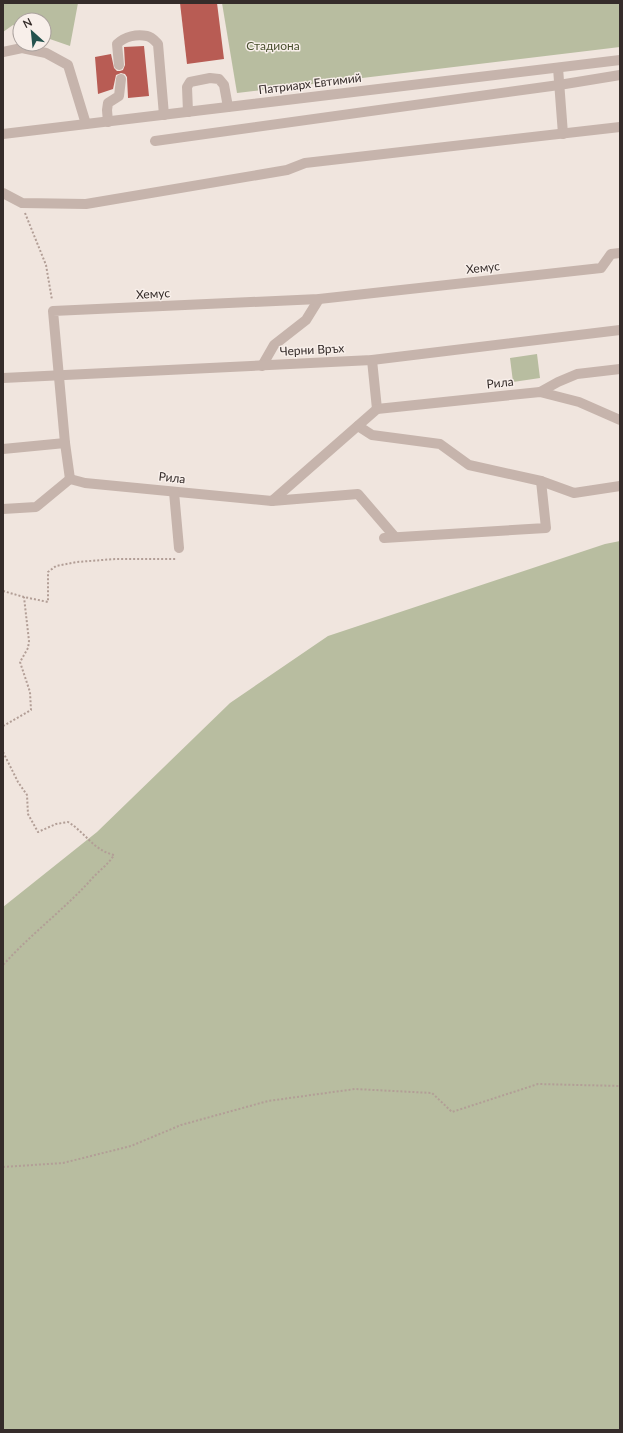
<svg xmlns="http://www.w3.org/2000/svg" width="623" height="1433" viewBox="0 0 623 1433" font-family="Lato,sans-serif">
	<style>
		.green { fill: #b8bda0 }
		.building { fill: #b85c54 }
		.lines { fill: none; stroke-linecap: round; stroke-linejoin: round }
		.path { stroke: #b29e96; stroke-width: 2; stroke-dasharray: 2 2; stroke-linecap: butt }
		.minor { stroke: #c6b4ac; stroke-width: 10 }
		.labels { text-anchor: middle; stroke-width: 3; stroke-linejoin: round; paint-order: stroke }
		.park-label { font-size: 12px; fill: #4a5130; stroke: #f8efea }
		.street-label { font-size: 12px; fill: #352c2a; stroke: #f8efea }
	</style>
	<rect width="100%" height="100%" fill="#f0e5de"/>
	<g class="green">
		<polygon points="3,3 78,3 70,46 44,37 44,20 20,20 20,27 13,25 3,32"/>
		<polygon points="222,3 620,3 620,47 237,93"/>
		<polygon points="537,354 540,378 513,382 510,358"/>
		<polygon points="620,541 620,1430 3,1430 3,907 97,832 230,703 328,636 605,544"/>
	</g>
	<g class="building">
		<polygon points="180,3 217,3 224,59 187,64"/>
		<polygon points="144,46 149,96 128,98 127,77 125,74 121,73 116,75 113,89 98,94 95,57 111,54 114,68 117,71 120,71 123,70 125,65 124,47"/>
	</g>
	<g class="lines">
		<g class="path">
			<polyline points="25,213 46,265 52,300"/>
			<polyline points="3,591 24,597 48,602 48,572 56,566 77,562 115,559 176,559"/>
			<polyline points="3,726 31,710 30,692 20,662 28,648 29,641 24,597"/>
			<path d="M3 752 18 782 27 795 28 814 38 832 56 824 68 822C86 833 93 850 114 855 108 865 97 872 89 882 62 911 30 935 3 965"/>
			<polyline points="3,1167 63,1163 131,1146 181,1125 268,1101 355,1089 432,1093 452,1112 538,1084 620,1086"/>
		</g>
		<g class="minor">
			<polyline points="3,52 22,48 46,53 68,65 86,124"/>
			<path d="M119 65 117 44C125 36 137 34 147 36 152 37 155 41 158 44L164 115"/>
			<polyline points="558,68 563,134"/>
			<polyline points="188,112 187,87 190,82 210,78 219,79 224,85 228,107"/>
			<polyline points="108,122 107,110 108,103 119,96 121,79"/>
			<polyline points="3,134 620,60"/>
			<polyline points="155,141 559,85 620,75"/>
			<polyline points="3,193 22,203 86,204 287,170 305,163 620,127"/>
			<polyline points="372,360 377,409 540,392 579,402 620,420"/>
			<polyline points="262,366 274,345 306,320 319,299"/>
			<polyline points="3,378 372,360 620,330"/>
			<polyline points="540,392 558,382 577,374 620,369"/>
			<polyline points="358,426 372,435 440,444 469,465 541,481 574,493 620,486"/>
			<polyline points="3,449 65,443"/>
			<polyline points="70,479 65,443 53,311 319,299 601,268 611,254 620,253"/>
			<polyline points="70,479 85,483 272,501 377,409"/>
			<polyline points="174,492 179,548"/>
			<polyline points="272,501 358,494 395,537"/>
			<polyline points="3,509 36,507 70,479"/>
			<polyline points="384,538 546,528 541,481"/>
		</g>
	</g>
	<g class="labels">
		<g class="park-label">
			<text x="273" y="50">Стадиона</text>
		</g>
		<g class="street-label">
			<text transform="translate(310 84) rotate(-7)" y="4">Патриарх Евтимий</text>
			<text transform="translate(483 268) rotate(-6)" y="4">Хемус</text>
			<text transform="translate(153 294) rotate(-3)" y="4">Хемус</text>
			<text transform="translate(312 350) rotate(-3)" y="4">Черни Връх</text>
			<text transform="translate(500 383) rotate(-6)" y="4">Рила</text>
			<text transform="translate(172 478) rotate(6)" y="4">Рила</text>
		</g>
	</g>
	<rect width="623" height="1433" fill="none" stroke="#352c2a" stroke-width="8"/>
	<g transform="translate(32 32) rotate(333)"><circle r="19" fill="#f8efea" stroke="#aaa19d"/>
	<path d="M0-3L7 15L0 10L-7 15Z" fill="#24524e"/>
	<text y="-6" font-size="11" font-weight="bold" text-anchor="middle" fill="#352c2a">N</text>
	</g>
</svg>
